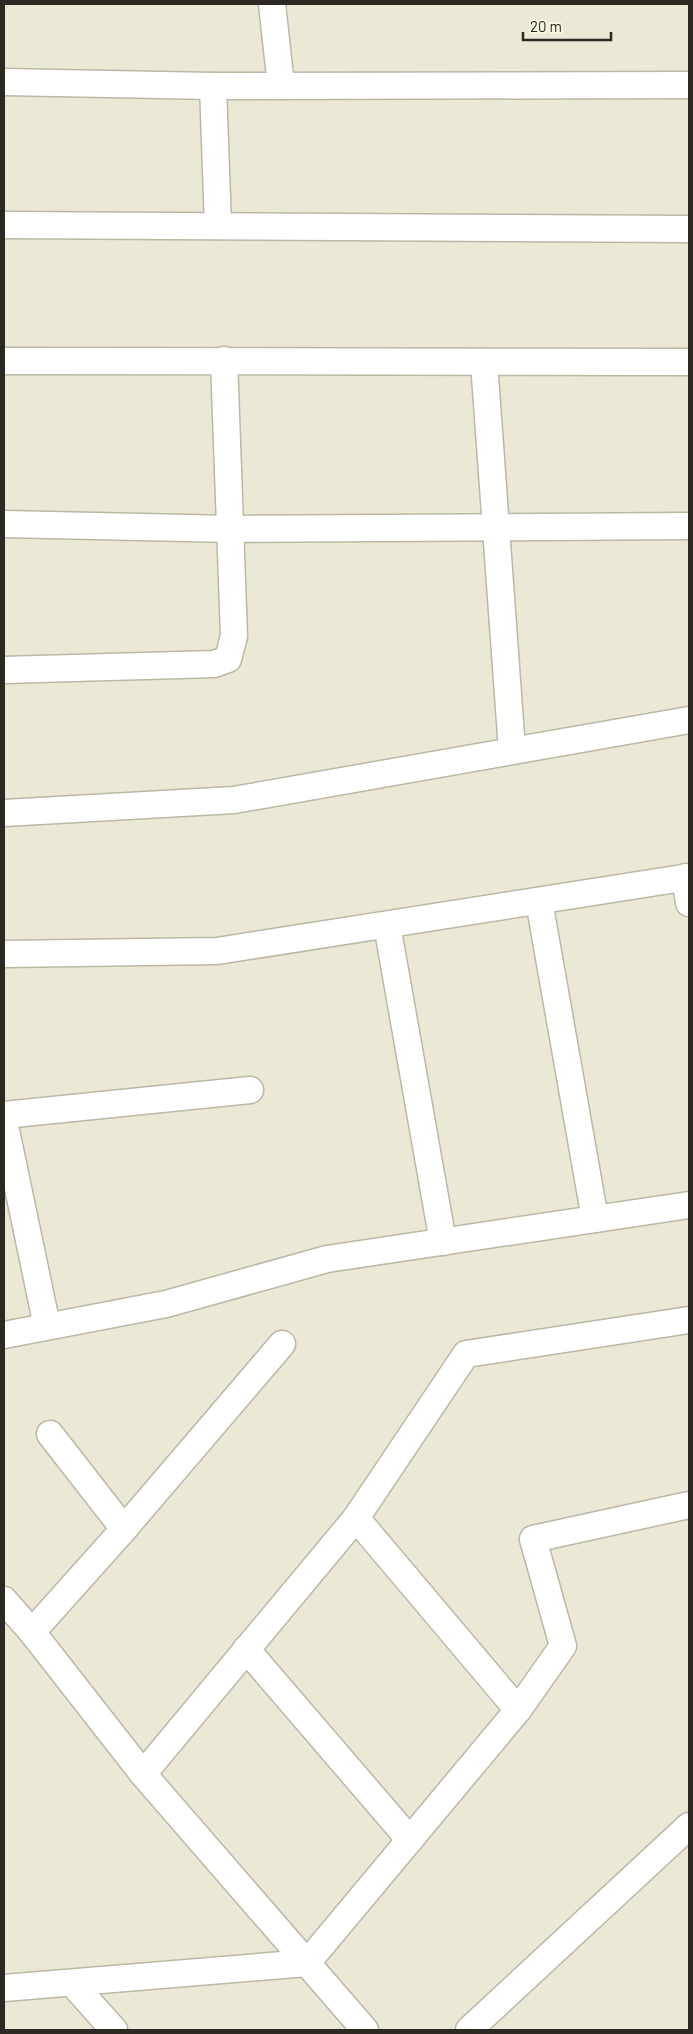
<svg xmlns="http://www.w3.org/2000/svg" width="693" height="2034" viewBox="0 0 693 2034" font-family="Barlow,sans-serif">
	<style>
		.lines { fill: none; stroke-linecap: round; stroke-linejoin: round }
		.street-casing { stroke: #bbb8a6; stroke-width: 29 }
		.street { stroke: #fff; stroke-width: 26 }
	</style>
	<rect width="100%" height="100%" fill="#ebe8d5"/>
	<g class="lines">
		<defs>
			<g id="street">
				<polyline points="272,4 281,86"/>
				<polyline points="4,82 213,86 689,85"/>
				<polyline points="213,86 218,226"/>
				<polyline points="4,225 689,229"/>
				<polyline points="4,361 689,362"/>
				<polyline points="484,362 512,750"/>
				<polyline points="4,524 231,529 689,526"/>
				<polyline points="4,670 214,664 228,659 234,636 224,360"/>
				<polyline points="4,813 234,800 689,720"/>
				<polyline points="685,877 689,903"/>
				<polyline points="539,901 595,1219"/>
				<polyline points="387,925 443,1242"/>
				<polyline points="4,954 217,951 689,877"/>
				<polyline points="4,1115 250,1090"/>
				<polyline points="4,1121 47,1326"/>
				<polyline points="4,1335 166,1304 327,1259 689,1205"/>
				<polyline points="50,1434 124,1529"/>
				<polyline points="356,1518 518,1710"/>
				<polyline points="4,1600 32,1632 143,1774 365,2030"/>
				<polyline points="32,1632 124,1529 282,1344"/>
				<polyline points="246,1649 410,1840"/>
				<polyline points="143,1774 356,1518 466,1354 689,1320"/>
				<polyline points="72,1983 114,2030"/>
				<polyline points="4,1988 307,1963 518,1710 563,1646 533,1539 689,1505"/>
				<polyline points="469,2030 689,1826"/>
			</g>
		</defs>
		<use href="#street" class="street-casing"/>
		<use href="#street" class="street"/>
	</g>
	<rect width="693" height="2034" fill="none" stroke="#2b2922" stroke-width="10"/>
	<path d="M523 32v8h88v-8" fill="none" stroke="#2b2922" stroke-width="2.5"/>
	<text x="530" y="32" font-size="15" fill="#2b2922" stroke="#f8f5e2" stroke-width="4" paint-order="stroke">20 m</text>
</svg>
